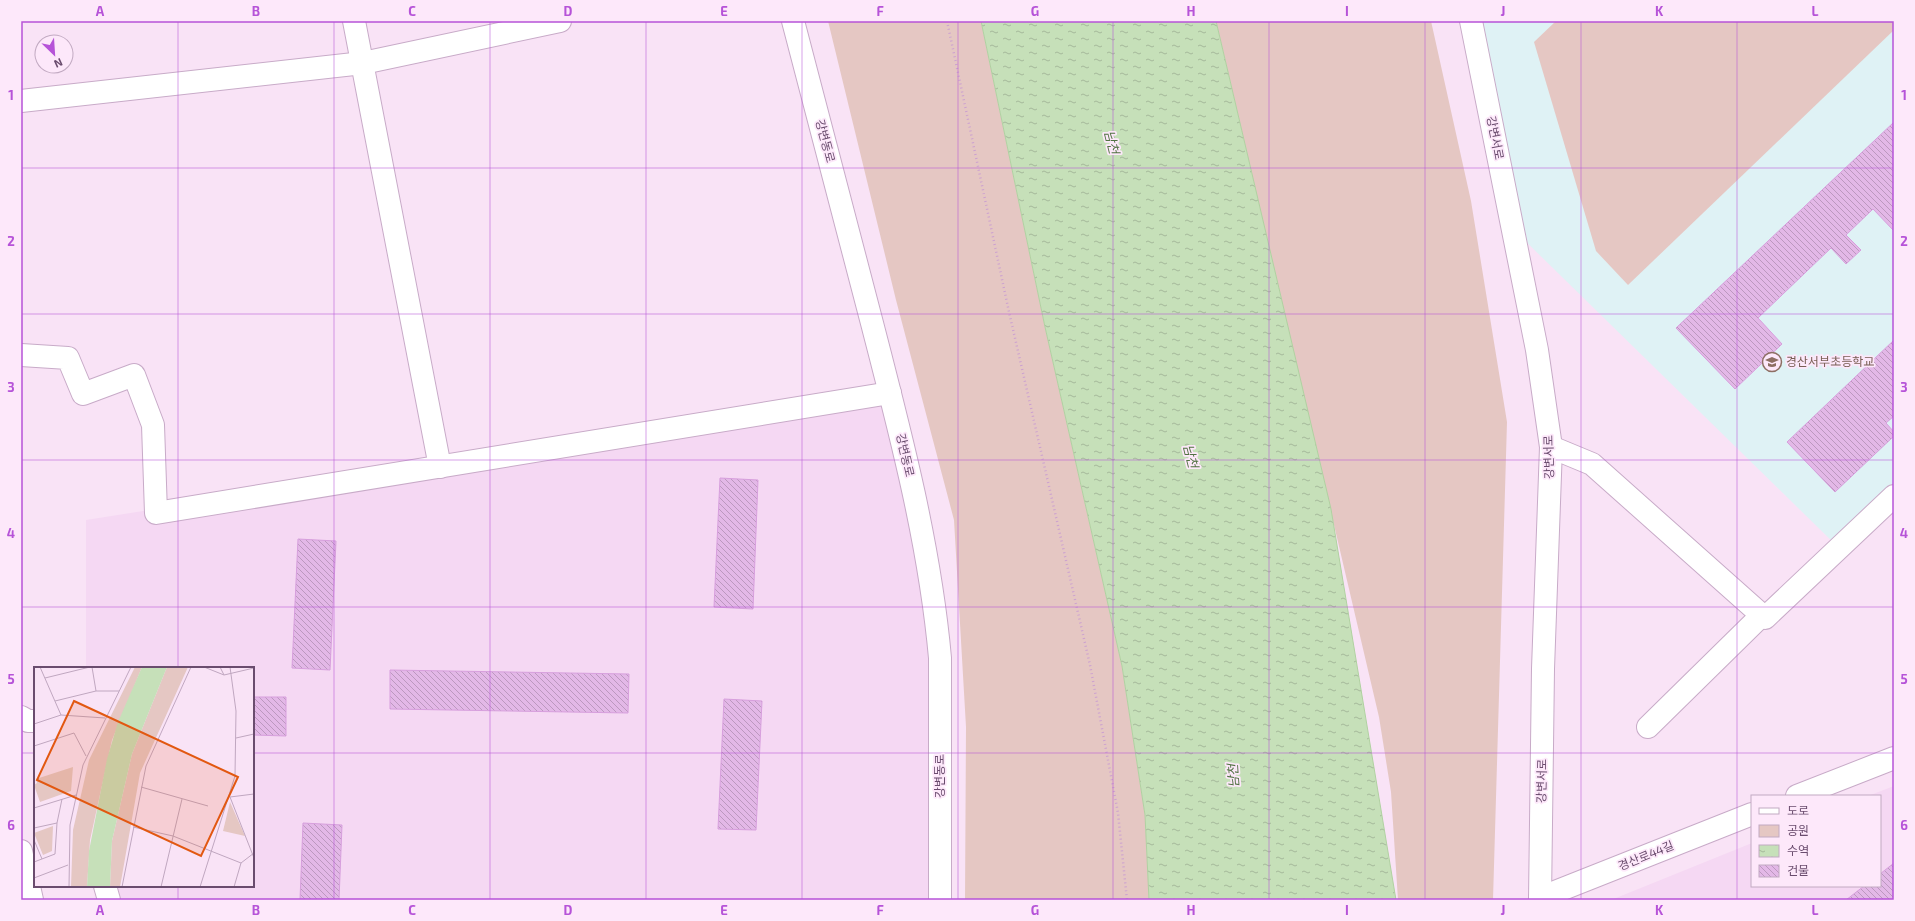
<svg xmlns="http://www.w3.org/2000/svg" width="1915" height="921" viewBox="0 0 1915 921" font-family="'Exo 2','Noto Sans KR',sans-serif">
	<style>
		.residential { fill: #f5d8f3 }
		.education { fill: #dff2f5 }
		.green { fill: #e5c7c3 }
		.water { fill: url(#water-ripples); stroke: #b0d1a1 }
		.building { fill: url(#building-back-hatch); stroke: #d79fdd }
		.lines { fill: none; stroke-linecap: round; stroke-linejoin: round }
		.minor-casing { stroke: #c8abc8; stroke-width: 24 }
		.path { stroke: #cca1d0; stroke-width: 2.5; stroke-dasharray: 1 3; stroke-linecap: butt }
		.minor { stroke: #fff; stroke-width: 22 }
		.grid { fill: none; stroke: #b653d8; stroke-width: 1; stroke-opacity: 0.55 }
		.labels { text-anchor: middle; stroke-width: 3.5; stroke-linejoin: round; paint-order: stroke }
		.street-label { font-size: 12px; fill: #6a4c6e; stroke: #fde8fa }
		.education-label { font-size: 12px; fill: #785e54; stroke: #fde8fa; text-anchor: start }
		.water-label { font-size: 13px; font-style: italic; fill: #517242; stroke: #fde8fa }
		.inset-road { fill: none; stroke: #c0a7c0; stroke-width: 1 }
		.view { fill: #e25811; fill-opacity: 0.15; stroke: #e25811; stroke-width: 2 }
		.inset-edge { fill: none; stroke: #6a4c6e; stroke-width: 2 }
		.neatline { fill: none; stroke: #b653d8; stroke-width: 1.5 }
		.grid-label { font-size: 13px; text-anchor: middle; font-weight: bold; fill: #b653d8 }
	</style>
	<defs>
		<pattern id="water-ripples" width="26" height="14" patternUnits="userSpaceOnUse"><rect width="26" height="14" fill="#c6e0b9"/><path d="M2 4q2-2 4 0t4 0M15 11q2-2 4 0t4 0" fill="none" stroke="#a5b89b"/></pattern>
		<pattern id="building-back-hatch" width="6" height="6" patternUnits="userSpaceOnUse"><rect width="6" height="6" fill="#e3b8e7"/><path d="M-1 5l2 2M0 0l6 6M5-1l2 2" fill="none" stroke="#bc98bf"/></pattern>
	</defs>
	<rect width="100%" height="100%" fill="#f9e3f6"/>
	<g class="residential">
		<polygon points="890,393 930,580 940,900 109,900 105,886 253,886 253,668 86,668 86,520"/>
		<polygon points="1894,786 1894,900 1611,900 1752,843 1752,886 1880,886 1880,796 1868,796"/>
	</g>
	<polygon class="education" points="1482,21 1894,21 1894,496 1839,548 1513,229"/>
	<g class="green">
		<polygon points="828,21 981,21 1045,327 1122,666 1145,815 1149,900 965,900 966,727 954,520 896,300"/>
		<polygon points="1216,21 1431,21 1471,201 1507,422 1493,900 1398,900 1391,792 1379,717"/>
		<polygon points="1556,21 1894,21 1894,30 1628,285 1596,251 1534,42"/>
	</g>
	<polygon class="water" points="981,21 1216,21 1331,509 1396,900 1149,900 1145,815 1122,666 1045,327"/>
	<g class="building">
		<polygon points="1894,122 1894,231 1873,209 1846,235 1861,250 1846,264 1831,248 1758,318 1782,344 1735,389 1676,328"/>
		<polygon points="1894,340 1894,416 1886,423 1894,432 1894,436 1835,492 1787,442"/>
		<polygon points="720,478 758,480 753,609 714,607"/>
		<polygon points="298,539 336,541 330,670 292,668"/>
		<polygon points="390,670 629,674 628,713 390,709"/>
		<polygon points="253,697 286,697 286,736 253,735"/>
		<polygon points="724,699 762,701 756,830 718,829"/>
		<polygon points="303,823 342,825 339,900 300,900"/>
		<polygon points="1894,863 1894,900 1846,900 1864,886 1880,886 1880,874"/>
	</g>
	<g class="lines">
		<defs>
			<g id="minor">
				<polyline points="354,21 440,467"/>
				<path d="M793 21C820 123 847 225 873 327 901 435 930 546 940 658V900"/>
				<polyline points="1471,21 1537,350 1551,447 1543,669 1540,900"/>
				<polyline points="21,101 363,63 560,21"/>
				<polyline points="21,355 68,358 83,394 134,375 153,425 156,513 890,393"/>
				<polyline points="1551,447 1592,464 1765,618 1894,496"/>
				<polyline points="21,717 28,721 35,721"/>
				<polyline points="1648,727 1762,615"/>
				<polyline points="1797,796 1894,758"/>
				<polyline points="21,851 32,900"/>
				<polyline points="105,886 109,900"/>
				<polyline points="1540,898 1752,814"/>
			</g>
		</defs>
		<use href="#minor" class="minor-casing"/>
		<polyline class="path" points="947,21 1009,312 1090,665 1118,813 1127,900"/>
		<use href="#minor" class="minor"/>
	</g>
	<path class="grid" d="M178 21V668M334 21V900M490 21V900M646 21V900M802 21V900M958 21V900M1113 21V900M1269 21V900M1425 21V900M1581 21V900M1737 21V900M21 168H1894M21 314H1894M21 460H1894M21 607H1894M21 753H35M253 753H1894M178 886V900"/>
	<defs>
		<symbol id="school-ring" viewBox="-11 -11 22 22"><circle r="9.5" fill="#fde8fa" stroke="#8d6e63" stroke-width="1.5"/><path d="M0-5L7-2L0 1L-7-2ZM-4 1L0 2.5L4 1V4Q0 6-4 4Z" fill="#8d6e63"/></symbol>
	</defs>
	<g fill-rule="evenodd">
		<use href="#school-ring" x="1761" y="351" width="22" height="22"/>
	</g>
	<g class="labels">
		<g class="street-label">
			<text transform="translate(1495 138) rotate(79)" y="4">강변서로</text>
			<text transform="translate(825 141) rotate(75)" y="4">강변동로</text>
			<text transform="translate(905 455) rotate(77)" y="4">강변동로</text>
			<text transform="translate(1549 457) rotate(-91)" y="4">강변서로</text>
			<text transform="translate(940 776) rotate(-90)" y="4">강변동로</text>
			<text transform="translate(1542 781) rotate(-89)" y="4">강변서로</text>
			<text transform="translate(1646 856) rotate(-22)" y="4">경산로44길</text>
		</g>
		<g class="education-label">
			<text x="1786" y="366">경산서부초등학교</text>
		</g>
		<g class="water-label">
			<text transform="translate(1112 142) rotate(76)" y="5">남천</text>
			<text transform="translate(1191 456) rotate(76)" y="5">남천</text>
			<text transform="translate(1233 776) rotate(-94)" y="5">남천</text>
		</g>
	</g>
	<g transform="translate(34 667)">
		<rect width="220" height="220" fill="#f9e3f6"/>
		<path d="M101 0H108L78 73 56 173 53 220H37L39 163 55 93ZM133 0H154L106 106 86 220H76L78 174 98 87ZM39 100 37 124 6 135 0 118 3 116 2 112ZM196 135 211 169 189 164ZM19 159 18 184 9 188 0 166Z" fill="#e5c7c3"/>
		<path d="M108 0H133L98 87 78 174 76 220H53L55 184 73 92 84 55Z" fill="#c6e0b9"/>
		<path class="inset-road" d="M6 0 27 48M170 0 190 8M186 0 190 8 220 1M11 11 56 0M62 24H85M21 34 62 24 58 0M0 57 27 48 71 51M202 71 220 67M0 79 40 66 52 89M107 120 174 139M196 130 220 191M196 130 220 127M0 141 42 128M99 160 139 169 207 196M0 161 23 156M0 173 8 192M0 195 21 187 23 156 28 132M0 211 34 198M35 220 36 158 49 98 97 0M88 220 112 99 157 0M127 220 148 132M166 220 201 109 202 44 196 0M200 220 207 196 220 186"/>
		<path class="view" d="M40 34 204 110 167 189 3 113Z"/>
		<rect width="220" height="220" class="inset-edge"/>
	</g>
	<rect width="1915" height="921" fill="none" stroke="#fde8fa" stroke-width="44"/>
	<rect x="1751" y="795" width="130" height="92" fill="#fde8fa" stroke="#c2aac2"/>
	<rect x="1759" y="808" width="20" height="6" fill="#ffffff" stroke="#c2aac2"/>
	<text x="1787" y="815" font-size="12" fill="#6a4c6e">도로</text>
	<rect x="1759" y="825" width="20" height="12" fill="#e5c7c3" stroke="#c2aac2"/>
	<text x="1787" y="835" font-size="12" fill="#6a4c6e">공원</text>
	<rect x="1759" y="845" width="20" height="12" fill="url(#water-ripples)" stroke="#c2aac2"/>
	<text x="1787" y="855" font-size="12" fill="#6a4c6e">수역</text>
	<rect x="1759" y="865" width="20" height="12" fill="url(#building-back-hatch)" stroke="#c2aac2"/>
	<text x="1787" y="875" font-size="12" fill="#6a4c6e">건물</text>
	<g transform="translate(54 54) rotate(155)"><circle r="19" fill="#fde8fa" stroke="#c2aac2"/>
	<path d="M0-3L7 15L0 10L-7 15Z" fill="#b653d8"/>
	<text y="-6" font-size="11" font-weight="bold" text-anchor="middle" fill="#6a4c6e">N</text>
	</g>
	<rect x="22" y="22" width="1871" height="877" class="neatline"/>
	<g class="grid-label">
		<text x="100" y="16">A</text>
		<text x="256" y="16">B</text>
		<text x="412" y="16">C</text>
		<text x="568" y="16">D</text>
		<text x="724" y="16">E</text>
		<text x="880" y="16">F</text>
		<text x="1035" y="16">G</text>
		<text x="1191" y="16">H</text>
		<text x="1347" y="16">I</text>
		<text x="1503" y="16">J</text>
		<text x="1659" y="16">K</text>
		<text x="1815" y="16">L</text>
		<text x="11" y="100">1</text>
		<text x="1904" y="100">1</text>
		<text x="11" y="246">2</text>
		<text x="1904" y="246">2</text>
		<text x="11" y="392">3</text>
		<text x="1904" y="392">3</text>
		<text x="11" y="538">4</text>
		<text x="1904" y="538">4</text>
		<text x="11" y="684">5</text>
		<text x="1904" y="684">5</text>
		<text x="11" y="830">6</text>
		<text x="1904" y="830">6</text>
		<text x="100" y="915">A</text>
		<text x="256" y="915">B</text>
		<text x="412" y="915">C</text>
		<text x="568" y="915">D</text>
		<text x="724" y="915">E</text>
		<text x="880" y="915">F</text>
		<text x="1035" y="915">G</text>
		<text x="1191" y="915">H</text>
		<text x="1347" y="915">I</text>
		<text x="1503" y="915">J</text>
		<text x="1659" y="915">K</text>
		<text x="1815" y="915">L</text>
	</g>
</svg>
